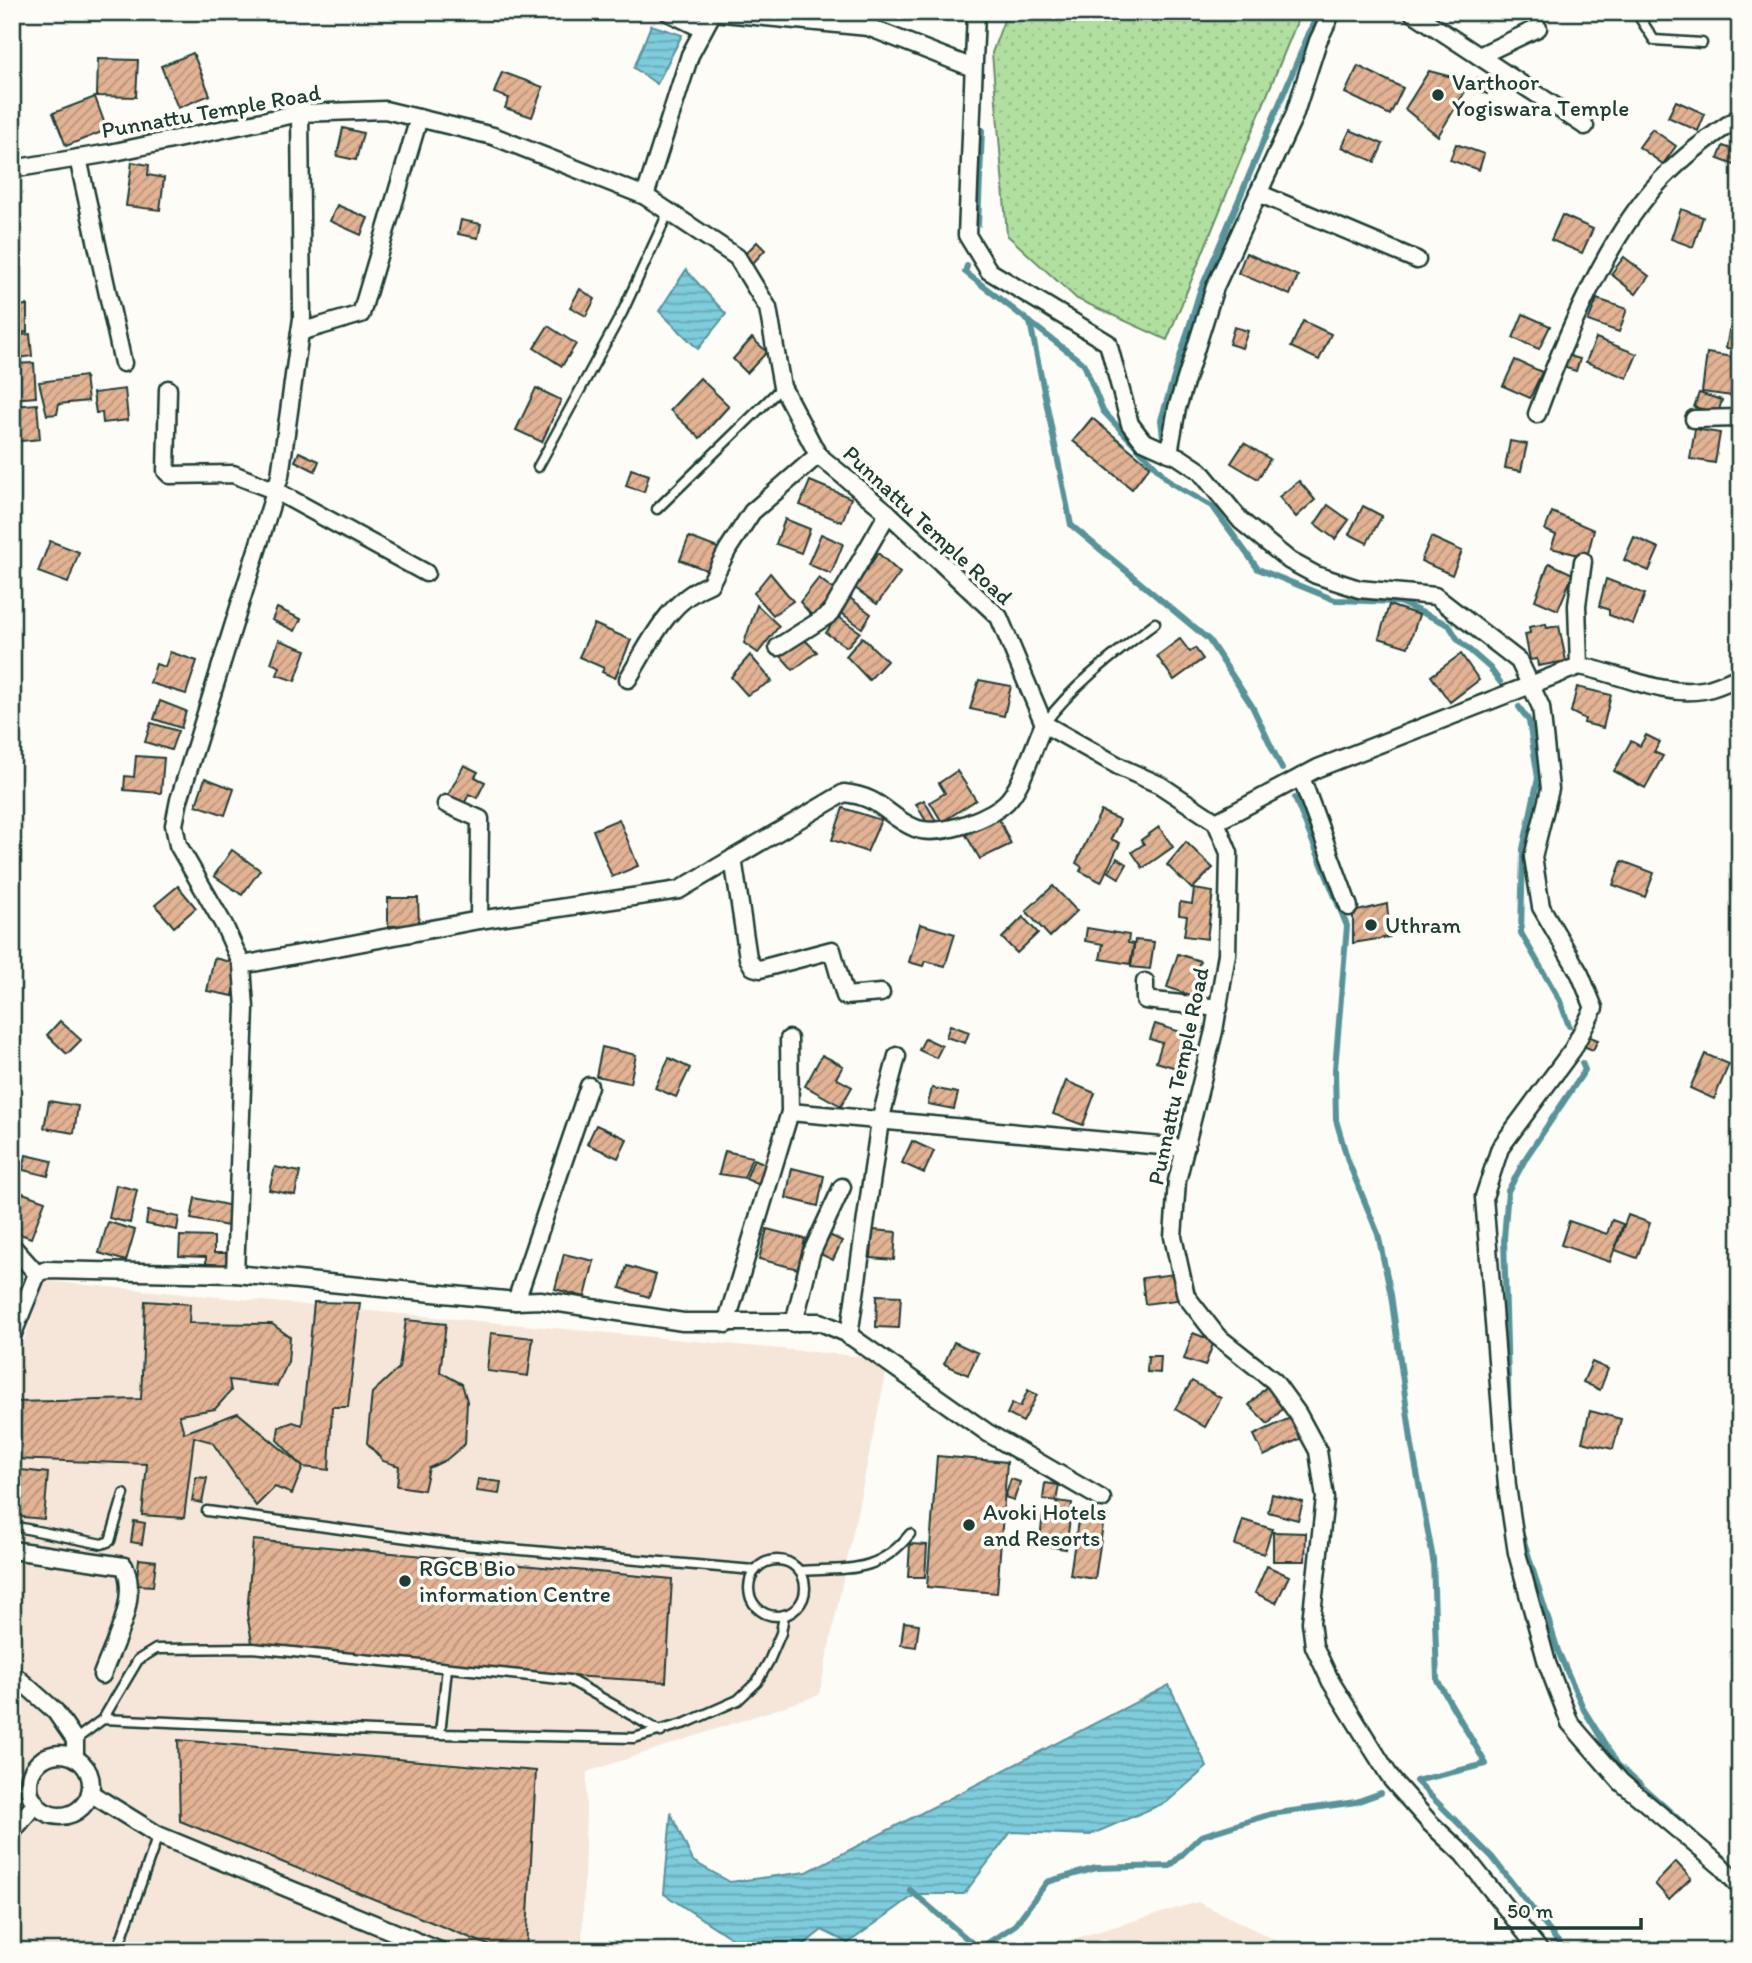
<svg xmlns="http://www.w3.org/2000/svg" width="1752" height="1963" viewBox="0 0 1752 1963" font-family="Itim,sans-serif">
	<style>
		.built { fill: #f5e6d9 }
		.green { fill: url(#green-dots); stroke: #688e6a; stroke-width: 2 }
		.water { fill: url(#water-rules); stroke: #589399; stroke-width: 2 }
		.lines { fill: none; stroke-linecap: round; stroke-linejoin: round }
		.stream { stroke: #589399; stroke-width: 6 }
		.building { fill: url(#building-hatch); stroke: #1f3d34; stroke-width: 2 }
		.lane-casing { stroke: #1f3d34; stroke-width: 13 }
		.street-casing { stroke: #1f3d34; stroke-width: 21 }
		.lane { stroke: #fdfcf7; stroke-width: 8 }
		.street { stroke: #fdfcf7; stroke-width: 16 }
		.poi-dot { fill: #1f3d34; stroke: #fdfcf7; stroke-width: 2.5 }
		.labels { text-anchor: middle; stroke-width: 7; stroke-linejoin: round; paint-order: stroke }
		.poi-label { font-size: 23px; fill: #1f3d34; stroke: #fdfcf7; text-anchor: start }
		.street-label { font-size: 23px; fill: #1f3d34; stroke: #fdfcf7 }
	</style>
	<defs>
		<pattern id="green-dots" width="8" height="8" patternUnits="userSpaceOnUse" patternTransform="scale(1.75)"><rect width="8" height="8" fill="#b0df9f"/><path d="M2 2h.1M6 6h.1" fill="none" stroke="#97c08a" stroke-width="1.8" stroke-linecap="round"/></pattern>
		<pattern id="water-rules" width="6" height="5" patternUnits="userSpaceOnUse" patternTransform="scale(1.75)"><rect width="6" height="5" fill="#7eccdc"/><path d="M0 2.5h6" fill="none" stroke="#67a7b3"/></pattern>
		<pattern id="building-hatch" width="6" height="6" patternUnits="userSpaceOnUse" patternTransform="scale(1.75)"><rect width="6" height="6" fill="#e3b394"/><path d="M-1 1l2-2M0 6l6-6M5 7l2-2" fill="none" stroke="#b7937a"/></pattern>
	</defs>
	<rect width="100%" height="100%" fill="#fdfcf7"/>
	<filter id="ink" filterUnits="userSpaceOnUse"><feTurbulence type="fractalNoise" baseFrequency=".0143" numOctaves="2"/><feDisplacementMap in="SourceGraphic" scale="14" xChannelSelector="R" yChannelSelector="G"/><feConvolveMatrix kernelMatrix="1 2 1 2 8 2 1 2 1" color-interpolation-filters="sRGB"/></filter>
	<g filter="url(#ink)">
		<g class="built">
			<polygon points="45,1281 889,1359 819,1695 587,1772 582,1951 12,1951 12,1373"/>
			<polygon points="1198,1902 1298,1951 1032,1951"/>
		</g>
		<polygon class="green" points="1007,12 1301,12 1167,340 1077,299 1007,235 992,53"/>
		<g class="water">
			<polygon points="651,25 682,35 657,84 634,68"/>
			<polygon points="686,270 726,314 698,349 659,311"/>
			<polygon points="1169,1685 1207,1767 1167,1802 1090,1835 1011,1832 964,1894 916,1894 848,1943 822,1930 796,1951 751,1951 664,1894 671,1814 693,1861 730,1882 807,1872"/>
		</g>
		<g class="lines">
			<g class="stream">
				<polyline points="978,224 982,130"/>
				<polyline points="967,266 965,272 1084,364 1103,411 1171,483 1213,507 1258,569 1335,600 1399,602 1449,625 1458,640 1490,668 1500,682"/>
				<polyline points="1030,322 1071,525 1209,640 1252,706 1282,769"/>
				<polyline points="1163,437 1161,420 1199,294 1318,12"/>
				<polyline points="1519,707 1529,721 1538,778 1523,849 1521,933 1560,1001 1569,1026"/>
				<polyline points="1295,798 1347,926 1335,1069 1336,1120 1348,1161 1378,1234 1391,1295 1412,1446 1433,1559 1437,1680 1486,1764 1416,1781 1492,1857 1565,1951"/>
				<polyline points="1509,1420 1504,1238 1508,1191 1527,1156 1585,1070 1582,1063"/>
				<polyline points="1522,1535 1558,1651 1584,1710 1618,1765 1694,1833"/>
				<polyline points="910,1890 979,1949 1015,1925 1047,1882 1096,1868 1170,1866 1201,1836 1271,1814 1356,1802 1381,1793"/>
			</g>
		</g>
		<g class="building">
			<polygon points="193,53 210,95 178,108 161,66"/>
			<polygon points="98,59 138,60 136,97 97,96"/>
			<polygon points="1358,66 1403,88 1390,115 1345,93"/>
			<polygon points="1429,71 1471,82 1438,136 1405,109"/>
			<polygon points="502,72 543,87 532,117 505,108 509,98 494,93"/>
			<polygon points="1477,78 1490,83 1487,94 1473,89"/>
			<polygon points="95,97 107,130 66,146 53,113"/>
			<polygon points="1676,101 1705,114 1698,131 1668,117"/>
			<polygon points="343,128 363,133 356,160 337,156"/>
			<polygon points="1652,129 1676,146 1663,164 1639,147"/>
			<polygon points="1350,130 1383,144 1375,162 1342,147"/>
			<polygon points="1456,144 1484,154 1479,170 1450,160"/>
			<polygon points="1723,146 1740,152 1740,167 1718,159"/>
			<polygon points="132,162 149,165 148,175 164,178 160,210 126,206"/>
			<polygon points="337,205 368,218 361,235 330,221"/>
			<polygon points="1681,209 1703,217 1693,247 1671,239"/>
			<polygon points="1562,215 1593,229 1582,253 1551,240"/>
			<polygon points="461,220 481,224 478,238 458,234"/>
			<polygon points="757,242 765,250 753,263 744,255"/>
			<polygon points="1246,253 1298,276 1290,295 1238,273"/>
			<polygon points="1624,257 1649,276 1636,294 1611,274"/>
			<polygon points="580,289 595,299 586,316 570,307"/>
			<polygon points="1597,299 1627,309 1619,332 1588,321"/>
			<polygon points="27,305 27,332 12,334 12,307"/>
			<polygon points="1523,314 1550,326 1539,349 1513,338"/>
			<polygon points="1303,321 1331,334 1319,360 1291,347"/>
			<polygon points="548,326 576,344 562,366 534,348"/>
			<polygon points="1234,327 1248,331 1242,348 1229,344"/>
			<polygon points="1729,331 1740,333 1740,350 1726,348"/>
			<polygon points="30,334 32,356 12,359 12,336"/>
			<polygon points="752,338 767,352 747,373 733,359"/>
			<polygon points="1596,338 1637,354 1627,378 1586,362"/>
			<polygon points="1707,353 1740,358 1740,397 1702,392"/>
			<polygon points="1566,355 1580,359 1576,371 1563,367"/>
			<polygon points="1515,360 1542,372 1530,398 1503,386"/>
			<polygon points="34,363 36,397 12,399 12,364"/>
			<polygon points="85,376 88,401 59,404 57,414 47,415 39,382"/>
			<polygon points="700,378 729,406 700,438 670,410"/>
			<polygon points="536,388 561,400 542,442 516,430"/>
			<polygon points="125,389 128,420 103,423 102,412 96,413 93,393"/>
			<polygon points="1699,393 1722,400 1718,413 1694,407"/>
			<polygon points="37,404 40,439 12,442 12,406"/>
			<polygon points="1092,418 1150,466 1132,489 1073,441"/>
			<polygon points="1695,429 1720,433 1715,463 1690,459"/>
			<polygon points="1510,441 1527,444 1521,471 1505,468"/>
			<polygon points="1244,443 1270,459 1258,479 1231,463"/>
			<polygon points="299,452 319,461 315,471 295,461"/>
			<polygon points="631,469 649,475 644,492 626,486"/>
			<polygon points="810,481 851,498 842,522 800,505"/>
			<polygon points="1299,481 1315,500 1296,517 1279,497"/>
			<polygon points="1328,505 1349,520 1335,539 1315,524"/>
			<polygon points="1363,506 1382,516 1367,543 1349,534"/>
			<polygon points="1552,512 1594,530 1587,557 1551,548 1556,535 1545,530"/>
			<polygon points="785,519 810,529 801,553 776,544"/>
			<polygon points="821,534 843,544 831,574 808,564"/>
			<polygon points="689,537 723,550 714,573 680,560"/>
			<polygon points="1431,537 1462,551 1452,575 1421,561"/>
			<polygon points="1634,537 1659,548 1649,571 1624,560"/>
			<polygon points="50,541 79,552 68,583 38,572"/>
			<polygon points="878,553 900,573 877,604 855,588"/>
			<polygon points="1549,563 1573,574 1558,610 1535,600"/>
			<polygon points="770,573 793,601 773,615 754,593"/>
			<polygon points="819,578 835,591 813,617 800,602"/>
			<polygon points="1606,579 1645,594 1633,624 1609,615 1609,610 1599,606"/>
			<polygon points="850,598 871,614 862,628 840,612"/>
			<polygon points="757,605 779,626 758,653 744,643"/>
			<polygon points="1389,605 1419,615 1408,647 1379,638"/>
			<polygon points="277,608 301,619 295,631 272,620"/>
			<polygon points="837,616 860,632 847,647 826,633"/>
			<polygon points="594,624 631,640 615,678 602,672 604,668 579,657"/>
			<polygon points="1546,624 1547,628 1559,626 1566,661 1538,666 1537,659 1530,660 1525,634 1530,633 1529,627"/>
			<polygon points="801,636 817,652 793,670 780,655"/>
			<polygon points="862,637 887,661 869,680 846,656"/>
			<polygon points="1180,639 1190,652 1195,648 1203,659 1174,680 1157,656"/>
			<polygon points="279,640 306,650 295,681 277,675 280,667 271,663"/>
			<polygon points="170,652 197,661 186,694 150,683 156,664 165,667"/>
			<polygon points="1461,654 1479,680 1450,702 1431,676"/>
			<polygon points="750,655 772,681 747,695 731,677"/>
			<polygon points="979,680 1011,686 1004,716 970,709"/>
			<polygon points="1577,687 1611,695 1603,728 1584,723 1585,719 1571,712"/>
			<polygon points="160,701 186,711 181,728 154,719"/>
			<polygon points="151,723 178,731 171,750 145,742"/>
			<polygon points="1646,735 1660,742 1654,752 1663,756 1645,788 1614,771 1631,741 1640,746"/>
			<polygon points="136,756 164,758 161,793 124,790 125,776 134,777"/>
			<polygon points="464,765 478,772 475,777 485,782 477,798 469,794 463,806 447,797"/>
			<polygon points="957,771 976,800 942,822 930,802 945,793 939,783"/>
			<polygon points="205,778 234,789 225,815 196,805"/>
			<polygon points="924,800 937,823 930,828 916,804"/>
			<polygon points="843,808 881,820 867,852 832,840"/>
			<polygon points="1101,811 1120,820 1111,839 1120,843 1101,882 1080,871 1082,867 1076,863"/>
			<polygon points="998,817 1011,844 980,859 966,835"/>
			<polygon points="619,819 638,866 612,877 593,830"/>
			<polygon points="1159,827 1173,847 1143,868 1132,852 1144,844 1141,840"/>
			<polygon points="1186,842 1213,868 1192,889 1167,865"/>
			<polygon points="232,850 260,870 242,895 214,876"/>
			<polygon points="1117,858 1127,864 1119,878 1109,872"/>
			<polygon points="1622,861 1654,873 1645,897 1613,885"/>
			<polygon points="178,886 196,908 174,927 155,905"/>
			<polygon points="1053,886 1077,911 1050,937 1026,911"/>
			<polygon points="1194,889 1213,892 1207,939 1184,936 1187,916 1179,915 1180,902 1192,904"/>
			<polygon points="388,898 418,898 419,925 388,926"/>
			<polygon points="1387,904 1390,937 1353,943 1353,912"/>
			<polygon points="1023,917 1038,933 1017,953 1002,938"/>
			<polygon points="920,924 955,934 945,966 925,961 923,966 909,962"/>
			<polygon points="1087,928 1129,935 1128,943 1134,944 1130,964 1100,959 1103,944 1085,941"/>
			<polygon points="1135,940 1154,942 1150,969 1131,967"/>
			<polygon points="1178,954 1200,961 1196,973 1204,975 1200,987 1194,986 1191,996 1167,987"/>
			<polygon points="214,958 239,964 233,996 207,991"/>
			<polygon points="60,1021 81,1040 67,1054 47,1035"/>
			<polygon points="1155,1024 1190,1035 1180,1069 1156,1062 1162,1043 1150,1039"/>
			<polygon points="950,1025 969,1032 965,1043 946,1037"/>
			<polygon points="1583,1034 1598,1040 1593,1050 1578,1044"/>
			<polygon points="925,1038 942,1046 936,1058 919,1050"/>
			<polygon points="602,1047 636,1055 630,1083 596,1076"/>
			<polygon points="1705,1054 1729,1064 1714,1099 1690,1088"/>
			<polygon points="822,1055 843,1066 836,1078 852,1087 841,1106 805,1086"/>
			<polygon points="669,1058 690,1068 676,1097 655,1088"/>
			<polygon points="1066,1081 1095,1093 1083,1125 1053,1114"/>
			<polygon points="932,1088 958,1093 954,1109 928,1104"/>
			<polygon points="49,1101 78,1106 74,1133 44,1128"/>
			<polygon points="596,1125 627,1139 618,1158 587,1144"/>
			<polygon points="912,1141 934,1151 924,1173 902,1163"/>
			<polygon points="725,1151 752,1157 744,1178 719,1174"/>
			<polygon points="26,1155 52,1161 48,1176 23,1170"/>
			<polygon points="754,1159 771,1166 762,1186 746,1179"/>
			<polygon points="275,1167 300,1172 295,1195 269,1190"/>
			<polygon points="792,1168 824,1176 818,1206 786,1198"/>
			<polygon points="116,1185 137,1190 130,1223 109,1218"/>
			<polygon points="20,1192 45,1201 31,1238 12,1231 12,1213"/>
			<polygon points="195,1198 232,1206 228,1226 191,1219"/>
			<polygon points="148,1211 179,1217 177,1230 146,1224"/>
			<polygon points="1628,1215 1650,1223 1637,1258 1615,1250"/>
			<polygon points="1612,1220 1623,1224 1610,1262 1561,1245 1569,1221 1607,1234"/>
			<polygon points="108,1222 135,1230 126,1261 99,1253"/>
			<polygon points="767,1229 805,1239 798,1269 759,1259"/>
			<polygon points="873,1230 896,1232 894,1260 871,1258"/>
			<polygon points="825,1233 842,1241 833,1260 816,1252"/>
			<polygon points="180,1236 214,1237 214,1253 230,1253 229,1267 206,1266 206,1257 179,1256"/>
			<polygon points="564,1254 594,1261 585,1297 555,1289"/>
			<polygon points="627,1266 656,1275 649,1297 620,1288"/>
			<polygon points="1174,1274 1177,1300 1145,1304 1142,1278"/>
			<polygon points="877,1295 901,1296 899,1328 876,1327"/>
			<polygon points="145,1301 190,1304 189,1323 272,1324 290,1337 288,1362 277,1386 229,1380 231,1391 215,1409 179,1415 184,1433 238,1413 303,1467 292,1494 275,1487 256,1506 212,1442 194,1437 184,1518 142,1515 147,1464 12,1459 15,1402 141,1399"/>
			<polygon points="314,1302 360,1303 348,1407 332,1407 329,1470 303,1467 277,1440 279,1427 293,1422 302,1425"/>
			<polygon points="406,1320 446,1324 440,1372 462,1384 467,1401 465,1444 446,1460 429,1468 424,1490 397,1486 399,1466 383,1461 367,1443 372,1393 399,1368"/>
			<polygon points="491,1333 533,1338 528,1376 487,1371"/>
			<polygon points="1193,1333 1214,1341 1205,1366 1184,1359"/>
			<polygon points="954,1342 978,1353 968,1375 944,1364"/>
			<polygon points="1148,1356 1161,1356 1160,1373 1147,1372"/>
			<polygon points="1592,1362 1608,1369 1600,1390 1583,1382"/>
			<polygon points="1192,1381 1221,1398 1205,1427 1175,1409"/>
			<polygon points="1268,1385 1287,1404 1268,1424 1249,1405"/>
			<polygon points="1028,1390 1037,1395 1023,1422 1007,1414 1012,1403 1020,1407"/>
			<polygon points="1590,1411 1621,1419 1613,1449 1582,1442"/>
			<polygon points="1294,1416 1304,1437 1264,1456 1254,1435"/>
			<polygon points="937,1456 1007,1462 997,1593 927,1587"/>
			<polygon points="12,1469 48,1473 44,1519 12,1516"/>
			<polygon points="196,1477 207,1478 202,1503 192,1501"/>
			<polygon points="478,1479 501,1482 499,1494 476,1491"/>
			<polygon points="1011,1479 1020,1482 1014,1500 1005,1497"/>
			<polygon points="1045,1483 1059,1485 1056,1501 1043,1499"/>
			<polygon points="1272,1494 1303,1502 1298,1520 1268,1512"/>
			<polygon points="1057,1501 1072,1503 1066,1549 1039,1545 1043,1515 1055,1516"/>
			<polygon points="1079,1514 1104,1518 1095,1579 1070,1575"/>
			<polygon points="1243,1520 1272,1529 1264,1554 1235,1545"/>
			<polygon points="134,1521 145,1523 142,1544 131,1542"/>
			<polygon points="1273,1532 1306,1533 1305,1561 1273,1561"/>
			<polygon points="253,1540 672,1579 666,1682 447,1668 253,1648 247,1614"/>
			<polygon points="910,1544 927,1545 925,1577 908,1577"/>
			<polygon points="139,1559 156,1561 153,1586 136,1585"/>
			<polygon points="1267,1566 1289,1576 1276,1603 1255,1593"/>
			<polygon points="904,1622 919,1624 916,1647 901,1645"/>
			<polygon points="178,1740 536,1771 526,1951 503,1951 180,1821"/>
			<polygon points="1676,1862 1691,1878 1669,1899 1655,1884"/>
		</g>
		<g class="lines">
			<defs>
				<g id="lane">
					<polyline points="1636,12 1654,40 1702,43"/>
					<polyline points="538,467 622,313 669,211"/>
					<polyline points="657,509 782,387"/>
					<path d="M1044 724C1075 683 1115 654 1155 623"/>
					<polyline points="207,1511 452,1544 754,1570"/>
					<polyline points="12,1526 102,1544 110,1541 124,1494"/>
					<circle cx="777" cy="1588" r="28"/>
					<path d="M800 1571C848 1568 878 1574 910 1534"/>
					<polyline points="103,1719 138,1660 156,1649 253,1648 570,1680 661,1732"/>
					<polyline points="440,1734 447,1668"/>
					<polyline points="75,1740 103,1719 440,1734 634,1738 686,1723 738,1700 757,1682 769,1661 781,1633 784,1615"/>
					<polyline points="117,1951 158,1835"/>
				</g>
				<g id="street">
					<polyline points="668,12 703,29"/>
					<polyline points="713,12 868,27 973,68"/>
					<polyline points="976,12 967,235 989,271 1108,343 1130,424 1143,441 1179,457 1200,471 1241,521 1290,561 1316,575 1359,589 1435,596 1519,661 1541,707 1550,789 1533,857 1541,907 1580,974 1594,1008 1573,1049 1500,1148 1484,1197 1507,1486 1517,1553 1547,1663 1570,1723 1621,1782 1721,1866 1740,1887"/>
					<polyline points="1412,12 1585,126"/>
					<polyline points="1479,56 1538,28"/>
					<polyline points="78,158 123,363"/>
					<polyline points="12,169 110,153 300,113 385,110 493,136 645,196 737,257 768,308 782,387 818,455 888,513 999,617 1044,724 1122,768 1160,785 1216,822 1229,853 1227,954 1214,1031 1177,1181 1173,1237 1186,1296 1217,1336 1274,1381 1298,1414 1318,1451 1325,1498 1311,1622 1314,1646 1331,1682 1392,1780 1430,1823 1463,1854 1540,1951"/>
					<polyline points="1258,193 1417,260"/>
					<polyline points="645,196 690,55 713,12"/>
					<polyline points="300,332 361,314 419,118"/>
					<polyline points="168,389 166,471 170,475 233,474 276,491 426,573"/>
					<path d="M1537 414C1563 342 1607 237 1660 181 1682 158 1713 134 1740 117"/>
					<polyline points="1694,419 1740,418"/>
					<polyline points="1169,453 1177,408 1215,287 1294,116 1318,41 1332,12"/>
					<polyline points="778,647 830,614 888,513"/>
					<polyline points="1579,666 1577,605 1583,561"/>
					<path d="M628 679C650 643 668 600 710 584L728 549 752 512 818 455"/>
					<polyline points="1301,777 1349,907"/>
					<polyline points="446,804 480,819 479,920"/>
					<path d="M1216 822 1318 768 1579 666C1620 673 1661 697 1703 690 1716 688 1728 681 1740 677"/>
					<polyline points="733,858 748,958 753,967 760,969 832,950 845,996 881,993"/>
					<path d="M242 965 479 920 679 890 844 793C882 797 886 816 915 828 938 838 995 818 1010 798 1024 781 1034 745 1044 724"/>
					<polyline points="1145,982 1145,1000 1219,1008"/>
					<polyline points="790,1112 1183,1148"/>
					<polyline points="12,1246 37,1274"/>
					<polyline points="235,1274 245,1008 242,965 224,925 178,845 174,825 179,800 280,476 302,318 300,113"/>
					<polyline points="516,1301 589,1086"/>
					<polyline points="794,1323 811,1254 842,1187"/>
					<polyline points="726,1324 790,1112 789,1039"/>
					<polyline points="12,1336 37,1274 46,1270 235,1274 516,1301 540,1300 683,1322 820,1322 846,1333 988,1433 1102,1499"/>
					<polyline points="849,1336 880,1121 897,1056"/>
					<path d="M12 1550 124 1566C140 1598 113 1644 102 1675"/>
					<polyline points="12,1673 55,1711 75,1740 75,1757"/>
					<circle cx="60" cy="1785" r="31"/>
					<polyline points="90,1793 158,1835 440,1951"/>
					<polyline points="12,1832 36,1803"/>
				</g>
			</defs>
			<use href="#lane" class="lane-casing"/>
			<use href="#street" class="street-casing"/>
			<use href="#lane" class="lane"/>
			<use href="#street" class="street"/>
		</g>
	</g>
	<g class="poi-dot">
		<circle cx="1438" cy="95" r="7"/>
		<circle cx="1371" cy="925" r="7"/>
		<circle cx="969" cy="1525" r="7"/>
		<circle cx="405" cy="1581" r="7"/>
	</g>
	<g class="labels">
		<g class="poi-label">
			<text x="1452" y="90">Varthoor<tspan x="1452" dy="26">Yogiswara Temple</tspan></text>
			<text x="1385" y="933">Uthram</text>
			<text x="983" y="1520">Avoki Hotels<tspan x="983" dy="26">and Resorts</tspan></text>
			<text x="419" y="1576">RGCB Bio<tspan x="419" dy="26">information Centre</tspan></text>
		</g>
		<g class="street-label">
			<text transform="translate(211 111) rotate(-10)" y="8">Punnattu Temple Road</text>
			<text transform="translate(928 525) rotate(43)" y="8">Punnattu Temple Road</text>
			<text transform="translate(1178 1076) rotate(-78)" y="8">Punnattu Temple Road</text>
		</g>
	</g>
	<rect width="1752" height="1963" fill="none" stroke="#fdfcf7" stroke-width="42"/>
	<rect x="21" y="21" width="1710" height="1921" fill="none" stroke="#1f3d34" stroke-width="2.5" filter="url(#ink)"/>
	<path d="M1496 1918v10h145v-10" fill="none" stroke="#1f3d34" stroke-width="3.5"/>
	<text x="1507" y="1918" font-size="21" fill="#1f3d34" stroke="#fdfcf7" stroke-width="5" paint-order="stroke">50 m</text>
</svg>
